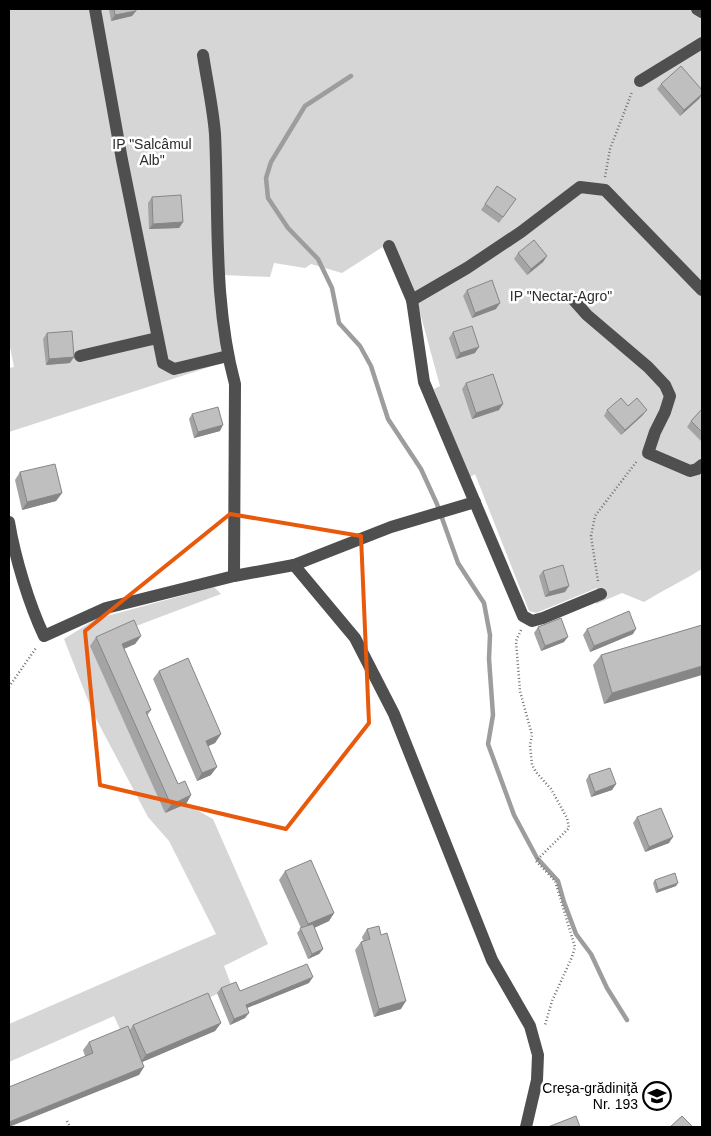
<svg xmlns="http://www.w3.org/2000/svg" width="711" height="1136" viewBox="0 0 711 1136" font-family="Helvetica,sans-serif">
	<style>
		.green { fill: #d6d6d6 }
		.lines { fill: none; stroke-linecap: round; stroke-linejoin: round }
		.stream { stroke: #9d9d9d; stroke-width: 4.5 }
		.path { stroke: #717171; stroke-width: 2.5; stroke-dasharray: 1 2.5; stroke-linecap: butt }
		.minor { stroke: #4f4f4f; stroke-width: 12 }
		.wall { fill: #a4a4a4 }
		.shaded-wall { fill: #868686 }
		.building { fill: #bfbfbf; stroke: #868686 }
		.marked { fill: none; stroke: #e8590c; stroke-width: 4; stroke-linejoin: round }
		.labels { text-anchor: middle; stroke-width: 5; stroke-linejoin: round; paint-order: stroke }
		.park-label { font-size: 14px; fill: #2d2d2d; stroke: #fff }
		.poi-label { font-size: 14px; fill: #000; stroke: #fff; text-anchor: end }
	</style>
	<rect width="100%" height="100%" fill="#fff"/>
	<g class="green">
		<path d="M9 9H702V569C683 581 663 590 644 602L622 593 596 604 597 588 536 613 529 611 475 474 469 478 434 389 440 386 419 309 392 241 342 273 311 264 305 268 274 263 270 277 223 275 234 359 9 432V368L14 367 9 342Z"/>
		<polygon points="214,587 221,594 128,629 91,646 165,813 186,804 213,819 268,944 224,966 232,987 202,1001 122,1034 114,1016 9,1062 9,1024 216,934 169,841 148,817 93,713 64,639 96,619"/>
	</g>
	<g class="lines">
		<polyline class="stream" points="351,76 305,106 271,162 266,178 268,198 288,228 318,259 332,288 339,323 360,346 371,366 388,419 421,469 437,504 458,563 484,603 490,635 489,659 493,715 488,744 514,815 537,858 558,881 564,902 576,934 591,954 607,988 627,1020"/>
		<g class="path">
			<polyline points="605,177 610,149 632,92"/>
			<polyline points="598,581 591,536 595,516 637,461"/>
			<polyline points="521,630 516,641 520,691 532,735 530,745 532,765 536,772 551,789 567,818 569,828 536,861 555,881 575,947 572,957 552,1001 545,1025"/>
			<polyline points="9,687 36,648"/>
			<polyline points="67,1121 70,1127"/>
		</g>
		<g class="minor">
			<polyline points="95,9 122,160 163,363 174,369 228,356"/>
			<polyline points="697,9 702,12"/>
			<path d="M203 55C207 81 213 108 215 134 219 217 213 303 235 384L234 576"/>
			<polyline points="640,81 702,43"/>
			<polyline points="389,246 412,300 424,382 523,616 532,621 543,618 601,594"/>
			<polyline points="571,297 587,315 648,367 665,385 670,396 665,412 655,432 648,453 690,471 697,469 702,465"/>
			<polyline points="412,300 467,268 521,232 580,187 605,190 702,290"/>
			<polyline points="80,356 157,338"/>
			<path d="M9 522C15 558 29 604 44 636L106 608 234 576 294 565 391 527 475 502"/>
			<polyline points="294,565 355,638 394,714 492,960 530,1026 538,1055 537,1080 526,1127"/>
		</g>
	</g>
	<g class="wall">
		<polygon points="109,9 136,9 136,11 132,16 111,21"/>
		<polygon points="661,84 700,98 680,116 657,89"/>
		<polygon points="497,186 516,199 499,223 481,210"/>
		<polygon points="152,197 183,222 179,228 149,229 148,203"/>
		<polygon points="518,253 547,256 543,262 527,275 514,259"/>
		<polygon points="467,290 496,309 472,318 463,296"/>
		<polygon points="453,332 475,353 456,359 449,338"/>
		<polygon points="47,333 70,363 46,365 43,339"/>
		<polygon points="466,383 499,410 472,419 462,389"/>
		<polygon points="628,406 643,415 621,435 604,416 607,410"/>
		<polygon points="702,409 702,442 687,427 691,421"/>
		<polygon points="192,414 220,431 194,438 189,419"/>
		<polygon points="20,472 62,493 56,501 22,510 15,480"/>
		<polygon points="543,571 565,592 545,597 539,576"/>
		<polygon points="702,625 604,704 593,665 601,655"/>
		<polygon points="538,627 564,642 541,651 534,633"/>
		<polygon points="587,629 633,634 590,652 583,635"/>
		<polygon points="141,636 135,644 124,649 151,710 147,716 178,784 191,795 186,804 165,813 90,646 96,637"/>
		<polygon points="159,671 221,734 215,743 208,746 211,775 197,781 153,679"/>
		<polygon points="589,775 616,784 612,790 591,797 586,780"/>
		<polygon points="637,817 669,843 645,852 633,823"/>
		<polygon points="285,871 334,913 329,921 314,928 323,949 319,954 308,959 297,933 301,928 279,880"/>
		<polygon points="655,880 676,886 656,893 653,883"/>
		<polygon points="367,929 401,1009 374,1017 355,950 361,942 363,941 362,937"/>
		<polygon points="309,983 247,1008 245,1018 230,1025 217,993 221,988 240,991"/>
		<polygon points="221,1023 215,1031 142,1062 139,1075 85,1056 83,1050 89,1042 130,1030 133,1025"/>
	</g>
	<g class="shaded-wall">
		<polygon points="136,11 132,16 111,21 115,15"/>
		<polygon points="702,94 700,98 680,116 684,110"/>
		<polygon points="183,222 179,228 149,229 153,224"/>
		<polygon points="547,256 543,262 527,275 531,269"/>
		<polygon points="500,303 496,309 472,318 475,313"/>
		<polygon points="479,347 475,353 456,359 460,353"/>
		<polygon points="74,357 70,363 46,365 49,359"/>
		<polygon points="503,404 499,410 472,419 476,413"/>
		<polygon points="647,410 643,415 621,435 625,430"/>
		<polygon points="223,425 220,431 194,438 198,432"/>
		<polygon points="62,493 56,501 22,510 27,502"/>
		<polygon points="569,586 565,592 545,597 549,592"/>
		<polygon points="636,629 633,634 590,652 594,646"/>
		<polygon points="141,636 135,644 116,652 122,644"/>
		<polygon points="568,637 564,642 541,651 545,646"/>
		<polygon points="702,666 702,675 604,704 612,693"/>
		<polygon points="221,734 215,743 200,750 206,741"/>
		<polygon points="217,767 211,775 197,781 202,773"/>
		<polygon points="616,784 612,790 591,797 595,792"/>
		<polygon points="191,795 186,804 165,813 171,805"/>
		<polygon points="673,837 669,843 645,852 649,847"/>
		<polygon points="678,883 676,886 656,893 658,890"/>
		<polygon points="334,913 329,921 303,933 308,924"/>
		<polygon points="323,949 319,954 308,959 312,954"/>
		<polygon points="313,977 309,983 242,1010 246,1005"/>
		<polygon points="406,1001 401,1009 374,1017 379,1009"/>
		<polygon points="249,1013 245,1018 230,1025 234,1019"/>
		<polygon points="221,1023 215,1031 140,1063 146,1055"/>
		<polygon points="144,1067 139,1075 9,1127 9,1122"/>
	</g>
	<g class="building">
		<polygon points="114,9 136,9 136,11 115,15"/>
		<polygon points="681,66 702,90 702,94 684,110 661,84"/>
		<polygon points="497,186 516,199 503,217 485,204"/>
		<polygon points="181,195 183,222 153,224 152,197"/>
		<polygon points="534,240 547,256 531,269 518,253"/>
		<polygon points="492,280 500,303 475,313 467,290"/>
		<polygon points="472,326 479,347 460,353 453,332"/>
		<polygon points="72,331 74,357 49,359 47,333"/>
		<polygon points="493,374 503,404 476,413 466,383"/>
		<polygon points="621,398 628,406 637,398 647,410 625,430 607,410"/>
		<polygon points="218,407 223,425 198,432 192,414"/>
		<polygon points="702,409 702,432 691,421"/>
		<polygon points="55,464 62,493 27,502 20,472"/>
		<polygon points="563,565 569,586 549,592 543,571"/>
		<polygon points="629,611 636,629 594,646 587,629"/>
		<polygon points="561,618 568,637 545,646 538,627"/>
		<polygon points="134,620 141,636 122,644 151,710 146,712 178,784 185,781 191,795 171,805 96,637"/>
		<polygon points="702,625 702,666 612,693 601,655"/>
		<polygon points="188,658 221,734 206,741 217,767 202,773 159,671"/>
		<polygon points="610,768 616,784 595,792 589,775"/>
		<polygon points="661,808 673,837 649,847 637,817"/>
		<polygon points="311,860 334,913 308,924 285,871"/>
		<polygon points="675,873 678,883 658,890 655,880"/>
		<polygon points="313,924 323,949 312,954 300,928"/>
		<polygon points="379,926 381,935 387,933 406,1001 379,1009 361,942 370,939 367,929"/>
		<polygon points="307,964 313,977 246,1005 249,1013 234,1019 221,988 236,982 240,991"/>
		<polygon points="208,993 221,1023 146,1055 133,1025"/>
		<polygon points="128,1026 144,1067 9,1122 9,1087 93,1053 89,1042"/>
		<polygon points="576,1116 580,1127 548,1127"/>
		<polygon points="682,1116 693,1127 670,1127"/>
	</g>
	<path class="marked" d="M230 514 361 536 369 723 286 829 100 785 85 631Z"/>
	<defs>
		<symbol id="school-ring" viewBox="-11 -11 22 22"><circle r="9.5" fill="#fff" stroke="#000" stroke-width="1.5"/><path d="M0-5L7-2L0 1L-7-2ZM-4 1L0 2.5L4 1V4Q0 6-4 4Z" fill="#000"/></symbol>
	</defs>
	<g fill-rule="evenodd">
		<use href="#school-ring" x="641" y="1080" width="32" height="32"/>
	</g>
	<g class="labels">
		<g class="park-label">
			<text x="152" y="149">IP "Salcâmul<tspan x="152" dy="16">Alb"</tspan></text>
			<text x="561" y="301">IP "Nectar-Agro"</text>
		</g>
		<g class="poi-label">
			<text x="638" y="1093">Creşa-grădiniţă<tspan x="638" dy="16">Nr. 193</tspan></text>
		</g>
	</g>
	<rect width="711" height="1136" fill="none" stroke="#000000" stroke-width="20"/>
</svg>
